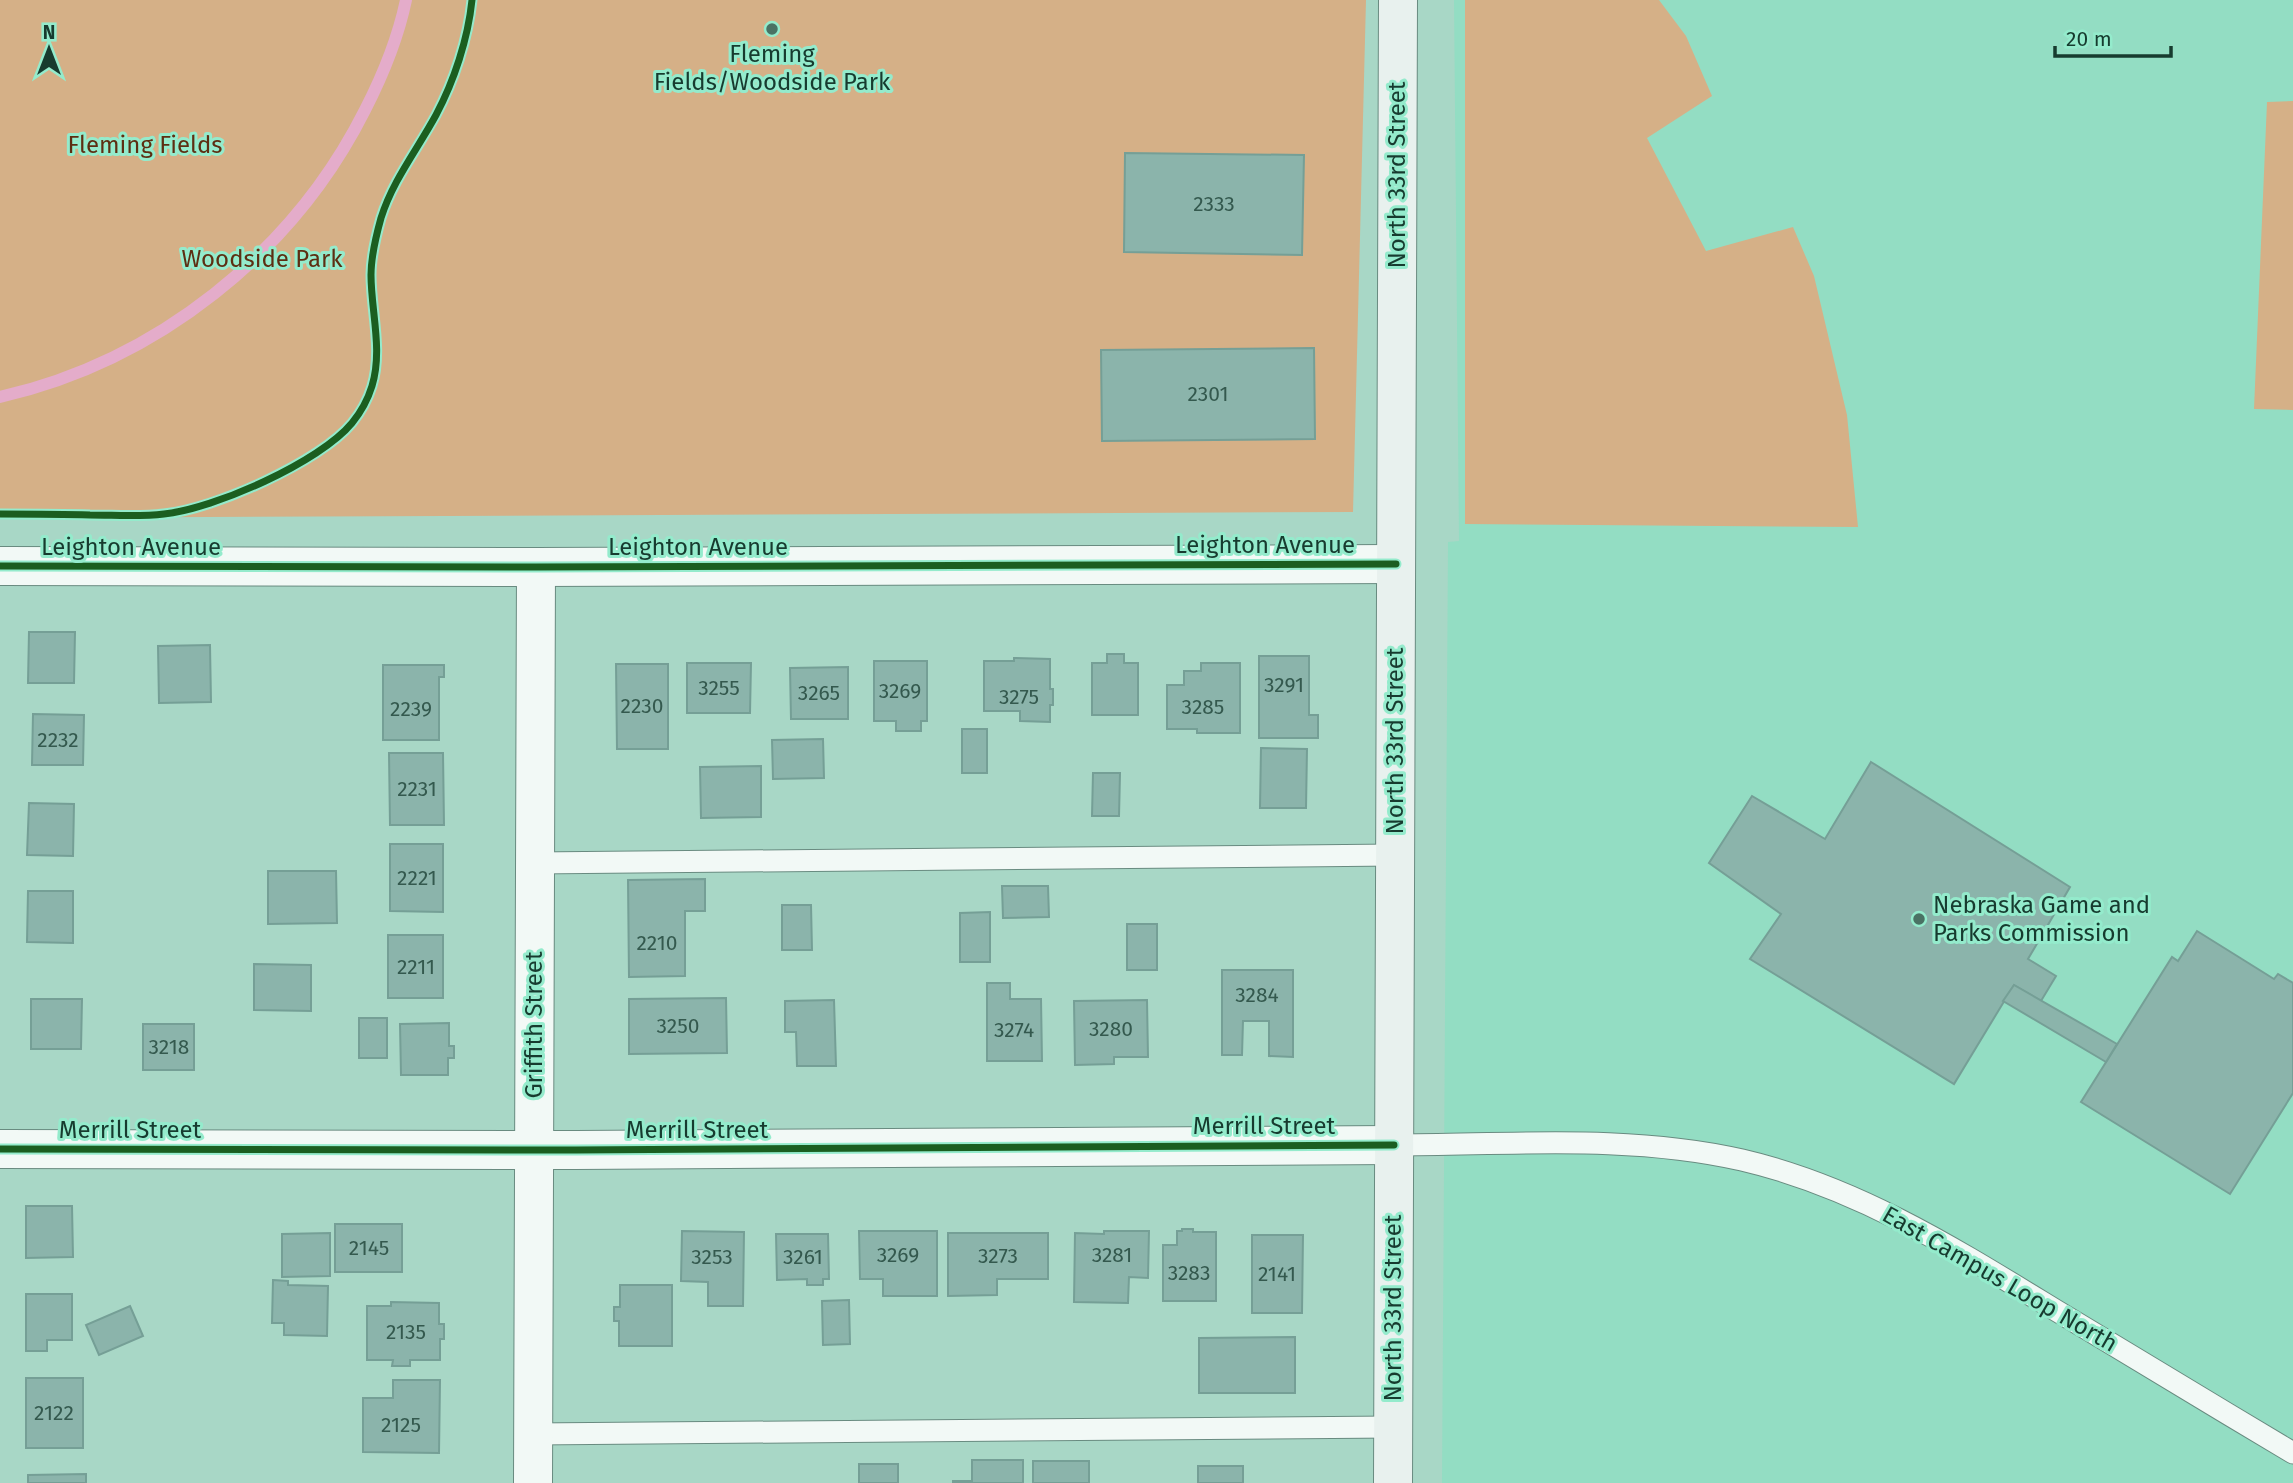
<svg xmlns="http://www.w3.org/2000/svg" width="2293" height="1483" viewBox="0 0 2293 1483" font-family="'Fira Sans',sans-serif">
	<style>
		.built { fill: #93ddc3 }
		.green { fill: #d5b087 }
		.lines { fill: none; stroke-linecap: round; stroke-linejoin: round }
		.stream { stroke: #e4acca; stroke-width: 12 }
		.building { fill: #8bb4ab; stroke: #759f96; stroke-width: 2 }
		.lane-casing { stroke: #698b80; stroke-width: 23 }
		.street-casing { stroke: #698b80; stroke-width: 40 }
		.secondary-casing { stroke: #698b80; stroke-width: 40 }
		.lane { stroke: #f2f9f6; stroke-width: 21 }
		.street { stroke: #f2f9f6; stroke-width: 38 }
		.secondary { stroke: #e8f1ee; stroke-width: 38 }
		.cycleway-casing { stroke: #94ebcc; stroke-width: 11 }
		.cycleway { stroke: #1b5e20; stroke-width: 7 }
		.poi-dot { fill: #4a7264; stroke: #94ebcc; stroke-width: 2.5 }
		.labels { text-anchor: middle; stroke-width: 6; stroke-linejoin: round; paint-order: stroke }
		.number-label { font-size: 21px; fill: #34594e }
		.poi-label { font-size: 24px; fill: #173b2f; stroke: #94ebcc }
		.park-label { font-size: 24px; fill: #5d2e12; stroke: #94ebcc }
		.street-label { font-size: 24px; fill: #173b2f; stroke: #94ebcc }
	</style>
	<rect width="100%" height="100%" fill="#a8d7c6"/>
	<polygon class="built" points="1454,0 2293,0 2293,1483 1442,1483 1448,542 1459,541"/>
	<g class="green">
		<polygon points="0,0 1366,0 1353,512 0,518"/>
		<polygon points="1465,0 1659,0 1686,36 1712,96 1647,138 1706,251 1793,227 1814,276 1847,415 1858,527 1465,524"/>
		<polygon points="2293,101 2293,410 2254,409 2267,102"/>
	</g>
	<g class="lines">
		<path class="stream" d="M0 397C157 361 293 253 365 110 383 75 398 38 406 0"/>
	</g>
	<g class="building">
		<polygon points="1125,153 1304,155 1302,255 1124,252"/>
		<polygon points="1314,348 1315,439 1102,441 1101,350"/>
		<polygon points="29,632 75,632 74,683 28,683"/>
		<polygon points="210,645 211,702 159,703 158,646"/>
		<polygon points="1107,654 1124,654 1124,663 1138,663 1138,715 1092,715 1092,663 1107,663"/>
		<polygon points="1259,656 1309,656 1309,715 1318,715 1318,738 1259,738"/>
		<polygon points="1014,658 1050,659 1050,689 1053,689 1053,705 1050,705 1050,722 1020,721 1020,711 984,711 984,661 1014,661"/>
		<polygon points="874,661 927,661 927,721 921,721 921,731 896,731 896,721 874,721"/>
		<polygon points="687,663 751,663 750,713 687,713"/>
		<polygon points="1201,663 1240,663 1240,733 1197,733 1197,729 1167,729 1167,685 1184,685 1184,671 1201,671"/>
		<polygon points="616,664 668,664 668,749 617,749"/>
		<polygon points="383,665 444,665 444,677 439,677 439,740 383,740"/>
		<polygon points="848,667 848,719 791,719 790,668"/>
		<polygon points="33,714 84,715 83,765 32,765"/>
		<rect x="962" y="729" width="25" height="44"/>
		<polygon points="823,739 824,778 773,779 772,740"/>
		<polygon points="1261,748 1307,749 1306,808 1260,808"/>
		<polygon points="389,753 443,753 444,825 390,825"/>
		<polygon points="1871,762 2070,887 2028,959 2056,976 2041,1001 2014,985 1954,1084 1750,959 1781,914 1709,863 1752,796 1825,839"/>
		<polygon points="761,766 761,817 701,818 700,767"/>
		<polygon points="1093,773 1120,773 1119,816 1092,816"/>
		<polygon points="29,803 74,804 73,856 27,855"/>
		<polygon points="390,844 443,844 443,912 390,911"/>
		<polygon points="268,871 336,871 337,923 268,924"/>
		<polygon points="705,879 705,911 685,911 685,976 629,977 628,880"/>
		<polygon points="1002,886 1048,886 1049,917 1003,918"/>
		<polygon points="28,891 73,891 73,943 27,942"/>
		<polygon points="782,905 811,905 812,950 782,950"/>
		<polygon points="990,912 990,962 960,962 960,913"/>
		<rect x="1127" y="924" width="30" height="46"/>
		<polygon points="2197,931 2274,979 2278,974 2293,983 2293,1093 2230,1194 2081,1102 2172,957 2178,961"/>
		<rect x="388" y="935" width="55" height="63"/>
		<polygon points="254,964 311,965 311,1011 254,1010"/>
		<polygon points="1222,970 1293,970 1293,1057 1269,1056 1269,1021 1243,1021 1242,1055 1222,1055"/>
		<polygon points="987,983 1010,983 1010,999 1041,999 1042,1061 987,1061"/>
		<polygon points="2014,985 2117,1044 2106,1062 2003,1001"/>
		<polygon points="726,998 727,1053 629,1054 629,999"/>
		<polygon points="31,999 82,999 81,1049 31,1049"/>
		<polygon points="834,1000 836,1066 797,1066 796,1032 785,1032 785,1001"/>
		<polygon points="1147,1000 1148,1057 1114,1057 1114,1064 1075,1065 1074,1001"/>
		<rect x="359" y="1018" width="28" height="40"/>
		<polygon points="449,1023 449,1046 454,1046 454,1058 448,1058 448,1075 401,1075 400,1024"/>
		<rect x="143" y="1024" width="51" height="46"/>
		<polygon points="26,1206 72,1206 73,1257 26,1258"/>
		<rect x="335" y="1224" width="67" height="48"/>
		<polygon points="1182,1229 1193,1229 1193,1232 1216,1232 1216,1301 1163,1301 1163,1245 1177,1245 1177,1231 1182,1231"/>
		<polygon points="682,1231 744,1232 743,1306 708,1306 708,1282 681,1281"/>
		<polygon points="859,1231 937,1231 937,1296 883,1296 883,1279 860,1279"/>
		<polygon points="1104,1231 1149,1231 1148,1278 1129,1277 1128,1303 1074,1302 1075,1233 1104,1234"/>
		<polygon points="330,1233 330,1276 282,1277 282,1234"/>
		<polygon points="948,1233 1048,1233 1048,1279 997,1279 997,1295 948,1296"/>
		<polygon points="776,1234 828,1234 829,1279 823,1279 823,1285 807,1285 807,1279 777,1280"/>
		<polygon points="1252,1235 1303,1235 1302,1313 1252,1313"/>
		<polygon points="273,1280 288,1281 288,1285 328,1286 327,1336 284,1335 284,1323 272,1323"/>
		<polygon points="620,1285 672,1285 672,1346 619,1346 619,1321 614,1321 614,1307 620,1307"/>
		<polygon points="26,1294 72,1294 72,1340 47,1340 47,1351 26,1351"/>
		<polygon points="849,1300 850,1344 823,1345 822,1301"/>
		<polygon points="391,1302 439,1303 439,1324 444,1324 444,1339 440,1339 440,1360 410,1360 410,1366 392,1366 393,1360 367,1360 367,1306 391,1306"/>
		<polygon points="130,1306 143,1336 99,1355 86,1325"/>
		<polygon points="1295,1337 1295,1393 1199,1393 1199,1338"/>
		<rect x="26" y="1378" width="57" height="70"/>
		<polygon points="393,1380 440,1380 439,1453 363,1452 363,1398 393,1398"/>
		<polygon points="972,1460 1023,1460 1023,1483 953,1483 953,1481 972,1481"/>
		<rect x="1033" y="1461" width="56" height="22"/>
		<rect x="859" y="1464" width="39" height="19"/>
		<rect x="1198" y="1466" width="45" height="17"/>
		<polygon points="86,1474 86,1483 28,1483 28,1475"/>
	</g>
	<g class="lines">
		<defs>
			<g id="lane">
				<polyline points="534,863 1395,855"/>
				<path d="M1394 1145C1510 1145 1628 1134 1742 1160 1858 1187 1957 1250 2057 1311 2135 1358 2214 1406 2293 1453"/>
				<polyline points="533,1434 1393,1427"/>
			</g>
			<g id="street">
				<polyline points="0,566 536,567 1396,564"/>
				<polyline points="0,1149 576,1150 1394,1145"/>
				<polyline points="533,1483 536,567"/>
			</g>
			<polyline id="secondary" points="1393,1483 1398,0"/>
		</defs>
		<use href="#lane" class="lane-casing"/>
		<use href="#street" class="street-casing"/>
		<use href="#secondary" class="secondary-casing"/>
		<use href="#lane" class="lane"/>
		<use href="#street" class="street"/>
		<use href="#secondary" class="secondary"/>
		<defs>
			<g id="cycleway">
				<path d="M0 514C30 514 60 514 90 515 115 515 140 517 164 514 214 509 320 462 352 423 361 412 368 399 372 386 383 350 371 311 371 275 371 256 376 236 381 218 393 180 417 150 436 115 454 81 468 39 472 0"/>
				<polyline points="0,566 536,567 1396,564"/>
				<polyline points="0,1149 576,1150 1394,1145"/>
			</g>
		</defs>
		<use href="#cycleway" class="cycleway-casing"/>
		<use href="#cycleway" class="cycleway"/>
	</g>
	<g class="poi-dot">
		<circle cx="772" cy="29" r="7"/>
		<circle cx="1919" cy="919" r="7"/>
	</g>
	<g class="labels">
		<g class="number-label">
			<text x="1214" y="211">2333</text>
			<text x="1208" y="401">2301</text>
			<text x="1284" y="692">3291</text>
			<text x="719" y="695">3255</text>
			<text x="900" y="698">3269</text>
			<text x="819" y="700">3265</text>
			<text x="1019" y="704">3275</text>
			<text x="642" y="713">2230</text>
			<text x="1203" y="714">3285</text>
			<text x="411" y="716">2239</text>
			<text x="58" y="747">2232</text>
			<text x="417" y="796">2231</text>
			<text x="417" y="885">2221</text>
			<text x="657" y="950">2210</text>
			<text x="416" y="974">2211</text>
			<text x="1257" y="1002">3284</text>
			<text x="678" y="1033">3250</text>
			<text x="1111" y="1036">3280</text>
			<text x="1014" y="1037">3274</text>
			<text x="169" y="1054">3218</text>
			<text x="369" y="1255">2145</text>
			<text x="898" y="1262">3269</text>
			<text x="1112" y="1262">3281</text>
			<text x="998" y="1263">3273</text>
			<text x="712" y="1264">3253</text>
			<text x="803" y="1264">3261</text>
			<text x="1189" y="1280">3283</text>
			<text x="1277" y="1281">2141</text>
			<text x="406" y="1339">2135</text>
			<text x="54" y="1420">2122</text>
			<text x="401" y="1432">2125</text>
		</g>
		<g class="poi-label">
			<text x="772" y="62">Fleming<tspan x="772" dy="28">Fields/Woodside Park</tspan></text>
			<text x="1933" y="913" text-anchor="start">Nebraska Game and<tspan x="1933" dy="28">Parks Commission</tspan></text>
		</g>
		<g class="park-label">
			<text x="145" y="153">Fleming Fields</text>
			<text x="262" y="267">Woodside Park</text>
		</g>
		<g class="street-label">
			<text transform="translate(1397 175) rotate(-90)" y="8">North 33rd Street</text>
			<text x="1265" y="553">Leighton Avenue</text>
			<text x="131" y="555">Leighton Avenue</text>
			<text x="698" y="555">Leighton Avenue</text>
			<text transform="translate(1395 741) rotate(-90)" y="8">North 33rd Street</text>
			<text transform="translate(534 1025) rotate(-90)" y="8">Griffith Street</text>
			<text x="1264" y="1134">Merrill Street</text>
			<text x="130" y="1138">Merrill Street</text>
			<text x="697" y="1138">Merrill Street</text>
			<text transform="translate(2000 1279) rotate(30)" y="8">East Campus Loop North</text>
			<text transform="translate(1393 1308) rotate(-90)" y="8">North 33rd Street</text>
		</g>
	</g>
	<g transform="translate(49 49)" stroke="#94ebcc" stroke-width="5" paint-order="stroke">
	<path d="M0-5L12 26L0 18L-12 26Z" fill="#173b2f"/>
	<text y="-10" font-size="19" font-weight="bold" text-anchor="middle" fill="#173b2f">N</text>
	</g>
	<path d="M2055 46v10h116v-10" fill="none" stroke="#173b2f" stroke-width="3.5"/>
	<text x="2066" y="46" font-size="21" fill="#173b2f" stroke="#94ebcc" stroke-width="5" paint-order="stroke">20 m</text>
</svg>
